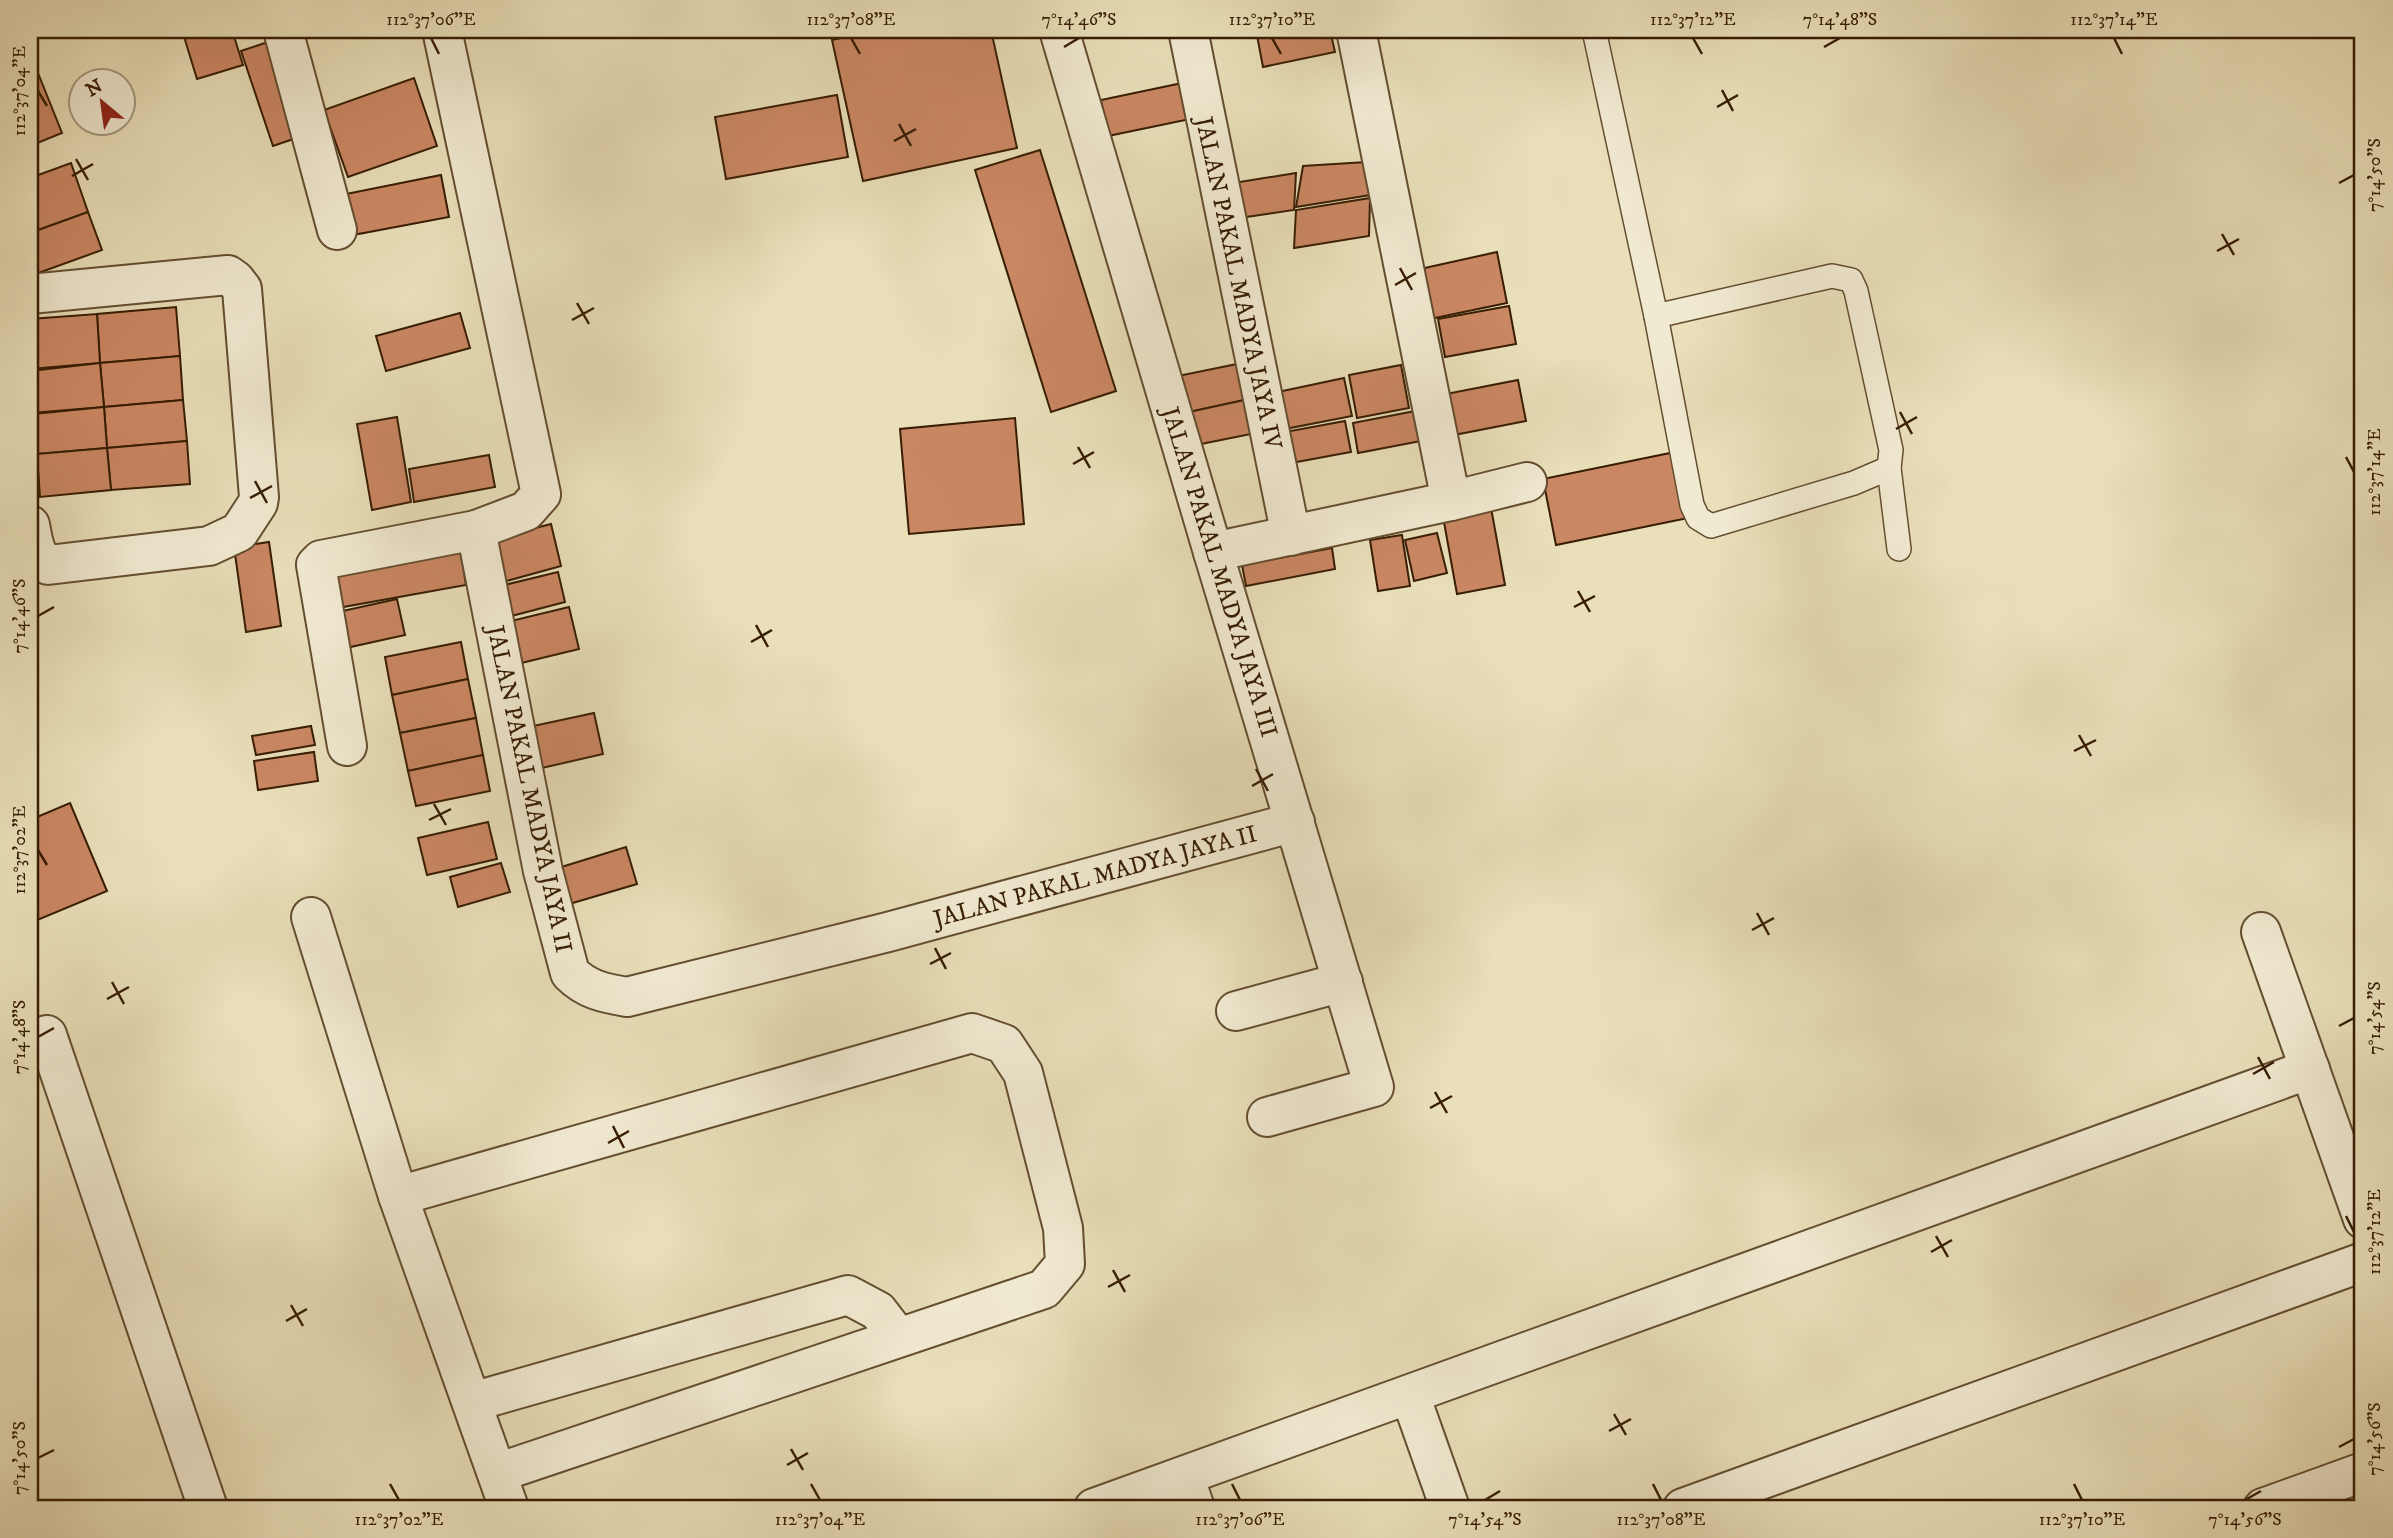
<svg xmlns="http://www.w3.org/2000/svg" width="2393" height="1538" viewBox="0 0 2393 1538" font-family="'IM FELL DW Pica',serif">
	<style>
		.building { fill: #ca8763; stroke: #371d03; stroke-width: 2 }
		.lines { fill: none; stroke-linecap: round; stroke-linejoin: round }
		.lane-casing { stroke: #644e30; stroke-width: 26 }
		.street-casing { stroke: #644e30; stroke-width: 42 }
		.lane { stroke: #f1ead2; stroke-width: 23 }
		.street { stroke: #f1ead2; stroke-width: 38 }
		.ticks { fill: none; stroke: #371d03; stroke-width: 2.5 }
		.labels { text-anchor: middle; stroke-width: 6; stroke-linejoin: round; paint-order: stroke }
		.street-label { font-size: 24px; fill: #371d03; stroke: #f1ead2 }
		.neatline { fill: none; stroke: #371d03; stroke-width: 2.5 }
		.ticks-label { font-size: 18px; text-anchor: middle; fill: #371d03 }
	</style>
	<rect width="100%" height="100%" fill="#e9dfb9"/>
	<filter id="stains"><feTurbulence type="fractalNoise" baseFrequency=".00286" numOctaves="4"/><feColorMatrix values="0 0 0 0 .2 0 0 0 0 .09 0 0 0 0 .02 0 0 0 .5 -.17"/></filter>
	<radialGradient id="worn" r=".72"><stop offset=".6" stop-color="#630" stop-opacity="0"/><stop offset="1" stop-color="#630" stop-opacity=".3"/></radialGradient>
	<g class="building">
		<polygon points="182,30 232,30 243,65 197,79"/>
		<polygon points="877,30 991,30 1017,148 863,181 832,40"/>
		<polygon points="1256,30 1330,30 1335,52 1263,67"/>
		<polygon points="274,40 305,135 273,146 241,51"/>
		<polygon points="30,53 62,133 30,146"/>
		<polygon points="414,78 437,146 348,177 324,110"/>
		<polygon points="1187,82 1195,118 1108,136 1101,100"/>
		<polygon points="837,95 848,157 726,179 715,117"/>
		<polygon points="1040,150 1116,391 1051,412 975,170"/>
		<polygon points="1366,162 1371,195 1296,207 1303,166"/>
		<polygon points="71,163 88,212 30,233 30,178"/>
		<polygon points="1296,173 1294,210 1232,219 1227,184"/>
		<polygon points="441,175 449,217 353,235 346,194"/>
		<polygon points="1370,198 1369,236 1294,248 1296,210"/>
		<polygon points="88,212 102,250 30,276 30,233"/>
		<polygon points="1497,252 1507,303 1430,319 1420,269"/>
		<polygon points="1509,306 1516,344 1445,357 1438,319"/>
		<polygon points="176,307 180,356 100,363 97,314"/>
		<polygon points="460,313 470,348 386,371 376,336"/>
		<polygon points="97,314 100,363 30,369 30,319"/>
		<polygon points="180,356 183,400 104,407 100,363"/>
		<polygon points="100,363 104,407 31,413 30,371"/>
		<polygon points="1242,363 1249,399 1180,414 1173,377"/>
		<polygon points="1401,365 1409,408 1357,418 1349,375"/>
		<polygon points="1344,378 1352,416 1280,430 1273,393"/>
		<polygon points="1518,380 1526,421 1454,435 1446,394"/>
		<polygon points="1249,399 1256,433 1186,447 1180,414"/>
		<polygon points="183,400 187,441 107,448 104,407"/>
		<polygon points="104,407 107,448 37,454 33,414"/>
		<polygon points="1415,411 1421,441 1358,453 1353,423"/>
		<polygon points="397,417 411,502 372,510 357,424"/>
		<polygon points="1015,418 1024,524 909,534 900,429"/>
		<polygon points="1345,421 1351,452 1291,463 1285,432"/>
		<polygon points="187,441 190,484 111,490 107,448"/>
		<polygon points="107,448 111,490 40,497 37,454"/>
		<polygon points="1675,452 1688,518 1556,545 1543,479"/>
		<polygon points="489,455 495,487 414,502 409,469"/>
		<polygon points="1490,502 1505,585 1457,594 1442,511"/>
		<polygon points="551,524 561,566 503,582 492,539"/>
		<polygon points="1437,533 1447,573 1414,581 1405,540"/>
		<polygon points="1402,535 1410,586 1378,591 1370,540"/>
		<polygon points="459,541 466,585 332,609 325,565"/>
		<polygon points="269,542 281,626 246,632 234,547"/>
		<polygon points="1332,548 1335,569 1246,586 1242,565"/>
		<polygon points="558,572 565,602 500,619 492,588"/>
		<polygon points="397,599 405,635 337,650 329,614"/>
		<polygon points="569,607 579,649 509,666 499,624"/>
		<polygon points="461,642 468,679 392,695 385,657"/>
		<polygon points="468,679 476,718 400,733 392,695"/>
		<polygon points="594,713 603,754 533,770 524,728"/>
		<polygon points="476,718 483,755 408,771 400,733"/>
		<polygon points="311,726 315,745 256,755 252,736"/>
		<polygon points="314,752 318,781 258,790 254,761"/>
		<polygon points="483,755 490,791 416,806 408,771"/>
		<polygon points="70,803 107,891 35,921 30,910 30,820"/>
		<polygon points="488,822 497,859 427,875 418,838"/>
		<polygon points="626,847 637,884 566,905 555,869"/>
		<polygon points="501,863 510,892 458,907 450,877"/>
	</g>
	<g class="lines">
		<defs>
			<g id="lane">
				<polyline points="1594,30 1656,316 1692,505 1698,518 1711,526 1854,483 1889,468 1899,549"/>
				<polyline points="1656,316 1832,276 1851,280 1856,291 1891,450 1889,468"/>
			</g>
			<g id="street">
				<polyline points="283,30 337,230"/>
				<path d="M442 30 541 494 526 511 476 530 543 871 570 973C587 990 604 993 627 997L888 932 1295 822"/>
				<polyline points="1059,30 1213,552 1374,1087 1267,1117"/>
				<polyline points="1188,30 1291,536"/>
				<path d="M30 294 228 275 235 280 242 289 259 497 258 503 239 532 209 546 48 565C34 556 33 540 30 525"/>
				<polyline points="1451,501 1527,482"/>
				<polyline points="1213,552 1451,501 1356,30"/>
				<polyline points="347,746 316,565 321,560 476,530"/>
				<polyline points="311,917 398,1196 509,1508"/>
				<polyline points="2261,932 2363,1219"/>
				<polyline points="1236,1011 1343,982"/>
				<polyline points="47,1035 208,1508"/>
				<polyline points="398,1196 972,1033 1004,1044 1023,1073 1063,1228 1065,1264 1044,1289 497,1473"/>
				<polyline points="1410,1395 1450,1508"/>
				<polyline points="472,1402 848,1295 878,1311 898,1337"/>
				<polyline points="1184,1476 1195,1508"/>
				<polyline points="1094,1508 2310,1069"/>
				<polyline points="1683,1508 2363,1262"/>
				<polyline points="2263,1508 2363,1472"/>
			</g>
		</defs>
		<use href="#lane" class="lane-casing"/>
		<use href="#street" class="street-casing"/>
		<use href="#lane" class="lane"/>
		<use href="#street" class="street"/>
	</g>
	<path class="ticks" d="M431 38 439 54M851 38 860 54M1272 38 1281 54M1693 38 1702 54M2114 38 2122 54M1064 47 1079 38M1824 47 1840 38M1722 90 1733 111M38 91 47 106M1717 107 1738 95M899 124 911 146M894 141 916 129M76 159 88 180M72 176 93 164M2339 183 2354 175M2222 234 2234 255M2217 251 2239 239M1400 268 1412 290M1395 285 1416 273M577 303 589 324M572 320 594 308M1900 412 1912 434M1896 429 1917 417M1078 447 1090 468M2346 457 2354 472M1073 464 1094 452M255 481 267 503M250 498 272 486M1578 591 1590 612M1574 607 1595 596M38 616 54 607M756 625 768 647M751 642 772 630M2079 735 2091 756M2074 751 2096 740M1256 769 1268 791M1252 786 1273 774M434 804 446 825M429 820 451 809M38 850 47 865M1757 913 1769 935M1752 930 1774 918M935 948 946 969M930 964 951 953M112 982 124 1004M107 999 129 987M2339 1026 2354 1018M38 1037 54 1028M2258 1057 2270 1079M2253 1074 2274 1062M1435 1092 1447 1113M1430 1108 1452 1096M613 1126 624 1148M608 1143 629 1131M2346 1216 2354 1232M1936 1236 1948 1257M1931 1252 1952 1240M1113 1270 1125 1292M1108 1287 1130 1275M291 1305 303 1326M286 1321 307 1309M1614 1414 1626 1435M1609 1431 1631 1419M2339 1447 2354 1439M791 1449 803 1470M38 1458 54 1450M787 1465 808 1453M390 1484 399 1500M811 1484 820 1500M1232 1484 1240 1500M1653 1484 1661 1500M2074 1484 2082 1500M1485 1500 1500 1491M2245 1500 2261 1491"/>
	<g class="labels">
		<g class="street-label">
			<text transform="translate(1239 283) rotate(78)" y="8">JALAN PAKAL MADYA JAYA IV</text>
			<text transform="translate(1220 572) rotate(73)" y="8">JALAN PAKAL MADYA JAYA III</text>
			<text transform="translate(530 789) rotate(78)" y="8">JALAN PAKAL MADYA JAYA II</text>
			<text transform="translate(1095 876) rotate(-15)" y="8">JALAN PAKAL MADYA JAYA II</text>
		</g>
	</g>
	<rect width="2393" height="1538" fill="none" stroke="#e9dfb9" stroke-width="77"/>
	<g transform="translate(102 102) rotate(331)"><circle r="33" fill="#f1ead2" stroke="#a7987f" stroke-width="2"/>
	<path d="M0-5L12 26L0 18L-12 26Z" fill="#8f2418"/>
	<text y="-10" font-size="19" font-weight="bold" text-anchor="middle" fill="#371d03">N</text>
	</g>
	<rect x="38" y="38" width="2316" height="1462" class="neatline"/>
	<g class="ticks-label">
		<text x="431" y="25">112°37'06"E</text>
		<text x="851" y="25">112°37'08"E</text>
		<text x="1079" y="25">7°14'46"S</text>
		<text x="1272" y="25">112°37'10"E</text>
		<text x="1693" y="25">112°37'12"E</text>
		<text x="1840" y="25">7°14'48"S</text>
		<text x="2114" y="25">112°37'14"E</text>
		<text transform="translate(19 91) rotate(-90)" y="6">112°37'04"E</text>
		<text transform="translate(2374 175) rotate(-90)" y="6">7°14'50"S</text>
		<text transform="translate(2374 472) rotate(-90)" y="6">112°37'14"E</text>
		<text transform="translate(19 616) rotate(-90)" y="6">7°14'46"S</text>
		<text transform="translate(19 850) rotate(-90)" y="6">112°37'02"E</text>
		<text transform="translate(2374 1018) rotate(-90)" y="6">7°14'54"S</text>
		<text transform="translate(19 1037) rotate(-90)" y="6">7°14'48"S</text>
		<text transform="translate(2374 1232) rotate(-90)" y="6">112°37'12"E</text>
		<text transform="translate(2374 1439) rotate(-90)" y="6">7°14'56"S</text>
		<text transform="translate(19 1458) rotate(-90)" y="6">7°14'50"S</text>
		<text x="399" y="1525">112°37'02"E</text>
		<text x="820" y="1525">112°37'04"E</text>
		<text x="1240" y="1525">112°37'06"E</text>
		<text x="1485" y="1525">7°14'54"S</text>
		<text x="1661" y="1525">112°37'08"E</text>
		<text x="2082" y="1525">112°37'10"E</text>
		<text x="2245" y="1525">7°14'56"S</text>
	</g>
	<rect width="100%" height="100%" filter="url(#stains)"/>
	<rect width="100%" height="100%" fill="url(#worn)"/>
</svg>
